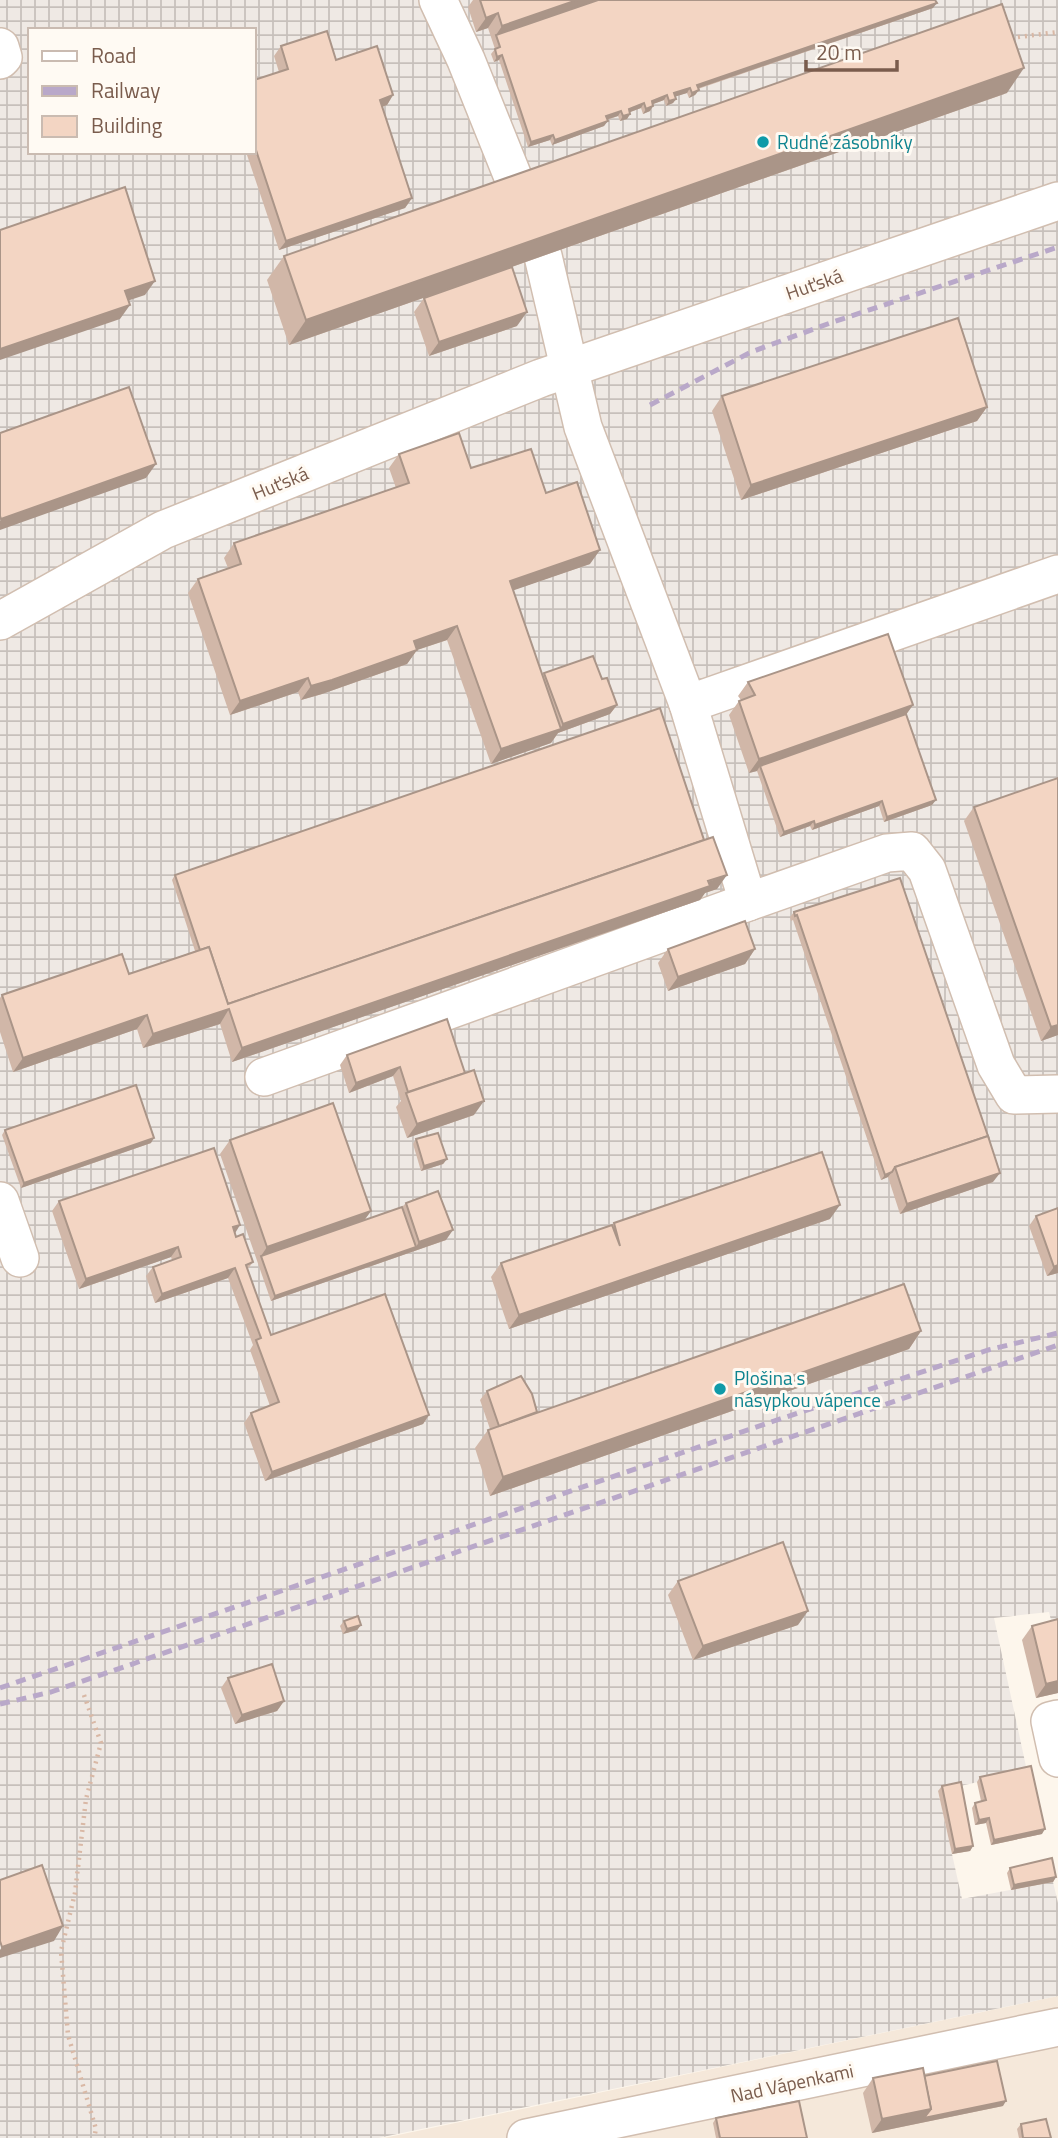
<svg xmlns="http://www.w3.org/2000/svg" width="1058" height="2138" viewBox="0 0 1058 2138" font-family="'Titillium Web',sans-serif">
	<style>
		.residential { fill: #f5e8da }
		.industrial { fill: url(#industrial-grid); fill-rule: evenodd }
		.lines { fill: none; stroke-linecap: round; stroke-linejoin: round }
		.minor-casing { stroke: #d1beb0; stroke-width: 40 }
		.path { stroke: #d9b8a5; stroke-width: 4.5; stroke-dasharray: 2 5; stroke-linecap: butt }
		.minor { stroke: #fff; stroke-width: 37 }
		.rail { stroke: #b9a8c9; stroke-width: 5; stroke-dasharray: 10 7; stroke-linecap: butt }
		.wall { fill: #d1b7a8 }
		.shaded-wall { fill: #aa9588 }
		.building { fill: #f3d5c3; stroke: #aa9588; stroke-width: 2 }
		.culture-dot { fill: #0f9aa8; stroke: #fffaf3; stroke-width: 2.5 }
		.labels { text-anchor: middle; stroke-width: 6; stroke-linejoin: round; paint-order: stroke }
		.culture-label { font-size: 19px; fill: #0d838f; stroke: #fffaf3; text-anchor: start }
		.street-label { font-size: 19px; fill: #7a5c4d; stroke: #fffaf3 }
	</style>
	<defs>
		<pattern id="industrial-grid" width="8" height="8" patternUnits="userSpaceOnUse" patternTransform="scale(1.75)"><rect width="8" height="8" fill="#efe9e4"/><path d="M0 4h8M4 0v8" fill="none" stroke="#c7c0bb"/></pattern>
	</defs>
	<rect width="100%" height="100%" fill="#fdf6ec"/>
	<polygon class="residential" points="1058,1996 1058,2138 384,2138"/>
	<path class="industrial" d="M0 0H1058V1649L1049 1612 994 1618 1027 1771 938 1791 962 1899 1053 1882 1058 1903V1996L378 2138H0ZM30 30H254V152H30Z"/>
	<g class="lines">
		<defs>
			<g id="minor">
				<polyline points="438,0 466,60 519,192"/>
				<polyline points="0,47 3,57 0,60"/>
				<polyline points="543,256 583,427 688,704"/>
				<polyline points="0,621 163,530 541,378 1058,201"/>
				<polyline points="748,902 887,853 912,851 927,870 996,1065 1014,1095 1058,1094"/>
				<polyline points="264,1077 748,902 688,704 1058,574"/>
				<polyline points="0,1201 20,1258"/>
				<polyline points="1058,1719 1050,1721 1058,1758"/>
				<polyline points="526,2138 1058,2027"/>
			</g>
		</defs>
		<use href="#minor" class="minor-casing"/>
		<g class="path">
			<polyline points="1011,38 1058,32"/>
			<polyline points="84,1695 101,1743 86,1799 75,1893 61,1951 68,2035 96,2129 94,2138"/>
		</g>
		<use href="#minor" class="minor"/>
		<g class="rail">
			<polyline points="650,405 751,352 833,322 1058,247"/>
			<polyline points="0,1688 774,1421 988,1350 1058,1333"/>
			<polyline points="0,1704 51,1692 1058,1345"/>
		</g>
	</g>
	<g class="wall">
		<polygon points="473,0 935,0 933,8 698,89 699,90 695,95 689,98 687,93 675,96 676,99 673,103 666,106 664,100 653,104 653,106 650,111 643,114 641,108 630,112 630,114 627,119 620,121 618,116 607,120 604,126 552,145 550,140 528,147 499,60 494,62 491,54 495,49 488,28 476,32 468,7"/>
		<polygon points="281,46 336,60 393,95 387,105 382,107 412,198 405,208 279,250 246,152 254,152 254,80 279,72 274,56"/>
		<polygon points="1007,93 289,345 267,280 284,256"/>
		<polygon points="424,298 517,326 429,356 414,312"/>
		<polygon points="722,396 987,407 977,421 741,500 712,411"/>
		<polygon points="399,454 471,468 546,493 590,564 513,590 542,675 544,673 602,679 617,705 610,714 558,733 551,743 491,764 447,640 417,650 407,664 322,694 301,700 298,692 230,715 188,593 198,579 228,568 224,558 234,543 396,488 389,468"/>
		<polygon points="748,682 913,705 906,714 932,805 884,822 879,806 812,830 810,826 780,837 757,771 749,773 729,715 739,701 741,700 738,696"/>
		<polygon points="974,807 1058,1035 1041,1041 964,821"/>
		<polygon points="175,875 717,889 705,893 700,900 232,1062 220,1024 143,1048 137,1029 13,1072 0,1032 0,998 2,995 129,974 195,951 172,880"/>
		<polygon points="794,912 993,1182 900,1214 888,1177 881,1180 793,920 791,921 790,917"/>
		<polygon points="668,949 755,949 745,964 668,991 658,963"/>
		<polygon points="447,1019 474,1115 407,1138 396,1107 401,1101 393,1076 349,1093 340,1065 347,1055"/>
		<polygon points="5,1130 151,1143 21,1188 2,1135"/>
		<polygon points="416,1139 447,1159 443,1164 421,1171 413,1144"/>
		<polygon points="230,1140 371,1211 364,1220 402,1207 406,1203 446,1240 271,1301 220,1154"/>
		<polygon points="59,1201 235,1233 236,1237 253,1262 247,1270 271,1335 429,1415 423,1424 265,1481 244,1423 251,1413 270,1406 250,1350 253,1345 228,1278 155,1303 146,1276 153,1267 172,1260 171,1257 79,1289 52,1211"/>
		<polygon points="1058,1208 1058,1273 1047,1276 1029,1226 1036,1216"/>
		<polygon points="830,1219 509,1329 491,1277 501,1263 612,1226 614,1223"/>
		<polygon points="921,1331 909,1349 490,1496 475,1448 488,1430 490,1429 480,1400 487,1391 537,1412"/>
		<polygon points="678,1581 798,1625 693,1660 668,1595"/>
		<polygon points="344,1621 361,1625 357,1630 343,1634 340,1626"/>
		<polygon points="1032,1626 1058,1693 1036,1698 1022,1640"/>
		<polygon points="228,1678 284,1701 277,1711 235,1724 221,1688"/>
		<polygon points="980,1777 1042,1834 991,1845 986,1823 975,1825 972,1808 975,1803 981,1801 977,1782"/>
		<polygon points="942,1786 973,1846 970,1851 952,1854 938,1791"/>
		<polygon points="1010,1868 1056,1877 1053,1882 1011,1890 1007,1873"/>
		<polygon points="924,2076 1003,2106 872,2133 863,2093 873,2078"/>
		<polygon points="716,2118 807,2138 716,2138 713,2123"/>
		<polygon points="1021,2124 1051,2138 1019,2138 1017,2129"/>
	</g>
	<g class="shaded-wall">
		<polygon points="577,0 609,0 496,35 502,26"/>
		<polygon points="937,3 933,8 693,90 697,85"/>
		<polygon points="498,13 488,28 476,32 486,18"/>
		<polygon points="502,55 499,60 494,62 497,57"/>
		<polygon points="1024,68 1007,93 289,345 306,320"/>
		<polygon points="690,88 687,93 671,98 674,93"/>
		<polygon points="699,90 695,95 689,98 692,93"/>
		<polygon points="393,95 387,105 373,110 380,100"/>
		<polygon points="667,95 664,100 648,106 652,101"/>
		<polygon points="676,99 673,103 666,106 669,101"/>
		<polygon points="644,103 641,108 625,114 629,109"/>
		<polygon points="653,106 650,111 643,114 646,109"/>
		<polygon points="621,111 618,116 602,121 606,116"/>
		<polygon points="630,114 627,119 620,121 623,116"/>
		<polygon points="608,121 604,126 552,145 555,140"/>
		<polygon points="553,135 550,140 528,147 531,142"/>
		<polygon points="412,198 405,208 279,250 286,241"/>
		<polygon points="155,281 145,295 115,305 125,291"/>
		<polygon points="130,305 120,319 0,360 0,349"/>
		<polygon points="527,312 517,326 429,356 439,342"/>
		<polygon points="987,407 977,421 741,500 751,485"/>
		<polygon points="156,464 146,478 0,530 0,521 1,519"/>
		<polygon points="600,550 590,564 500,595 510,581"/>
		<polygon points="457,626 447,640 417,650 407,664 322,694 301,700 311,686 414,641"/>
		<polygon points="308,678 298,692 230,715 240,701"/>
		<polygon points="617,705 610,714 558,733 551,743 491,764 501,749 559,730 563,724"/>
		<polygon points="913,705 903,719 760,766 757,771 749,773 759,759"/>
		<polygon points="936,800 932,805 884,822 887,817"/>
		<polygon points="882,801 879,806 812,830 815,825"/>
		<polygon points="814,821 810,826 780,837 784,832"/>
		<polygon points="727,875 717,889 705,893 700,900 232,1062 242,1048"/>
		<polygon points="755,949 745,964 668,991 678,977"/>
		<polygon points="229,1009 220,1024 143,1048 153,1034"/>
		<polygon points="147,1015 137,1029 13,1072 23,1058"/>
		<polygon points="1058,1025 1058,1035 1041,1041 1051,1027"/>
		<polygon points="400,1067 393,1076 349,1093 356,1083"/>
		<polygon points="484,1101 474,1115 407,1138 417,1124"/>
		<polygon points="154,1138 151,1143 21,1188 24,1183"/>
		<polygon points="447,1159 443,1164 421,1171 424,1166"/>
		<polygon points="892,1172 888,1177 881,1180 885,1175"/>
		<polygon points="1000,1173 993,1182 900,1214 907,1204"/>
		<polygon points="840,1205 830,1219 509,1329 519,1315"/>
		<polygon points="371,1211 361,1225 261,1256 267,1247"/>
		<polygon points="240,1225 234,1235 233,1227"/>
		<polygon points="453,1230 446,1240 271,1301 275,1296 416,1247 419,1242"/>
		<polygon points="178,1247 171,1257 79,1289 86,1279"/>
		<polygon points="1058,1265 1058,1273 1047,1276 1054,1267"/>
		<polygon points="235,1268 228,1278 155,1303 162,1294"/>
		<polygon points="921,1331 909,1349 490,1496 503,1477"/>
		<polygon points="429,1415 423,1424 265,1481 272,1472"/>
		<polygon points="808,1611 798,1625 693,1660 703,1646"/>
		<polygon points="361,1625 357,1630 343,1634 347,1629"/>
		<polygon points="1058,1681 1058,1693 1036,1698 1046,1684"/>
		<polygon points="284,1701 277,1711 235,1724 242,1715"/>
		<polygon points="989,1818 986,1823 975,1825 979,1820"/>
		<polygon points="1045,1829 1042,1834 991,1845 994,1840"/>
		<polygon points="973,1846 970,1851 952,1854 955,1849"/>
		<polygon points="1056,1877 1053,1882 1011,1890 1014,1885"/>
		<polygon points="63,1926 54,1941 0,1958 0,1950 2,1947"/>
		<polygon points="1006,2101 1003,2106 872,2133 882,2119 931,2109"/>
	</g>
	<g class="building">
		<polygon points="480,0 577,0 502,26 498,13 486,18"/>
		<polygon points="598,0 935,0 937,3 697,85 699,90 692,93 690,88 674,93 676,99 669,101 667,95 652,101 653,106 646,109 644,103 629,109 630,114 623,116 621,111 606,116 608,121 555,140 553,135 531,142 502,55 497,57 495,49 500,47 496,35"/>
		<polygon points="1002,4 1024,68 306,320 284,256"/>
		<polygon points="327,31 336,60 377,46 393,95 380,100 412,198 286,241 254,144 254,80 288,69 281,46"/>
		<polygon points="125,187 155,281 125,291 130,305 0,349 0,230"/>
		<polygon points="512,267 527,312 439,342 424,298"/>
		<polygon points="958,318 987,407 751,485 722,396"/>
		<polygon points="129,387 156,464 1,519 0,516 0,433"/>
		<polygon points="459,433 471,468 531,449 546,493 577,482 600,550 510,581 561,729 501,749 457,626 414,641 417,650 332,680 311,686 308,678 240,701 198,579 241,564 234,543 409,483 399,454"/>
		<polygon points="888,634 913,705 759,759 739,701 755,695 748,682"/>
		<polygon points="593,656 602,679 607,678 617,705 563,724 544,673"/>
		<polygon points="660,708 704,840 228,1004 209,947 200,950 175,875"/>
		<polygon points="906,714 936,800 887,817 882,801 815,825 814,821 784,832 760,766"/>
		<polygon points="1058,778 1058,1025 1051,1027 974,807"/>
		<polygon points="713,837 727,875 708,881 710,886 242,1048 229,1009 153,1034 147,1015 23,1058 2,995 122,954 129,974 209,947 228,1004"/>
		<polygon points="900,878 989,1139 988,1136 895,1167 892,1172 885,1175 797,915 795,916 794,912"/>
		<polygon points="745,921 755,949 678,977 668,949"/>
		<polygon points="447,1019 465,1073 408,1092 400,1067 356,1083 347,1055"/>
		<polygon points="474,1070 484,1101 417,1124 406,1093"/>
		<polygon points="136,1085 154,1138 24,1183 5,1130"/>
		<polygon points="333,1103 371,1211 267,1247 230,1140"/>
		<polygon points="438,1133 447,1159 424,1166 416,1139"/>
		<polygon points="988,1136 1000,1173 907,1204 895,1167"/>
		<polygon points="214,1148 240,1225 233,1227 236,1237 243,1234 253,1262 246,1265 271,1335 385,1294 429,1415 272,1472 251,1413 279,1402 256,1340 261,1338 235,1268 162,1294 153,1267 181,1257 178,1247 86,1279 59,1201"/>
		<polygon points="822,1152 840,1205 519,1315 501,1263 612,1225 620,1246 614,1223"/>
		<polygon points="438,1191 453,1230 419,1242 406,1203"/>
		<polygon points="402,1207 416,1247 275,1296 261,1256"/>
		<polygon points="1058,1208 1058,1265 1054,1267 1036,1216"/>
		<polygon points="904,1284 921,1331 503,1477 488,1430"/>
		<polygon points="521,1376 532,1394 537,1412 499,1426 487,1391"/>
		<polygon points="783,1542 808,1611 703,1646 678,1581"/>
		<polygon points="358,1616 361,1625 347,1629 344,1621"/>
		<polygon points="1058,1619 1058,1681 1046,1684 1032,1626"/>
		<polygon points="272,1664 284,1701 242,1715 228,1678"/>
		<polygon points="1031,1766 1045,1829 994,1840 989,1818 979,1820 975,1803 986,1800 980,1777"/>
		<polygon points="961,1782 973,1846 955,1849 942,1786"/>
		<polygon points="1052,1858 1056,1877 1014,1885 1010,1868"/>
		<polygon points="42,1865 63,1926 2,1947 0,1941 0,1880"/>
		<polygon points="997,2061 1006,2101 924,2118 931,2109 924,2076"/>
		<polygon points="923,2068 931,2109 882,2119 873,2078"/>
		<polygon points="799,2101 807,2138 720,2138 716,2118"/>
		<polygon points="1046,2119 1051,2138 1023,2138 1021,2124"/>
	</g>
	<g class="culture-dot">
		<circle cx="763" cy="142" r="7"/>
		<circle cx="720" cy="1389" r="7"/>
	</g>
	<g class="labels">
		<g class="culture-label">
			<text x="777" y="149">Rudné zásobníky</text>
			<text x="734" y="1385">Plošina s<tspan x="734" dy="22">násypkou vápence</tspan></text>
		</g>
		<g class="street-label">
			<text transform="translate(814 284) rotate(-19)" y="7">Huťská</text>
			<text transform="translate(280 483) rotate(-22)" y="7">Huťská</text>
			<text transform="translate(792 2083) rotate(-12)" y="7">Nad Vápenkami</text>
		</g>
	</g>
	<rect x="28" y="28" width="228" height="126" fill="#fffaf3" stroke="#cabbb1" stroke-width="2"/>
	<rect x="42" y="51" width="35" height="10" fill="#ffffff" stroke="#cabbb1" stroke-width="2"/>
	<text x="91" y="63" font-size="21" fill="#7a5c4d">Road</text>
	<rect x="42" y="86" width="35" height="10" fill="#b9a8c9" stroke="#cabbb1" stroke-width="2"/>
	<text x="91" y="98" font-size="21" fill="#7a5c4d">Railway</text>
	<rect x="42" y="116" width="35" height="21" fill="#f3d5c3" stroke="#cabbb1" stroke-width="2"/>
	<text x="91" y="133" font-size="21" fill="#7a5c4d">Building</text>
	<path d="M806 60v10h91v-10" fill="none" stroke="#7a5c4d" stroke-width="3.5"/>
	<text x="816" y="60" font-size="21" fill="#7a5c4d" stroke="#fffaf3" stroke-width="5" paint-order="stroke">20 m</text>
</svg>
